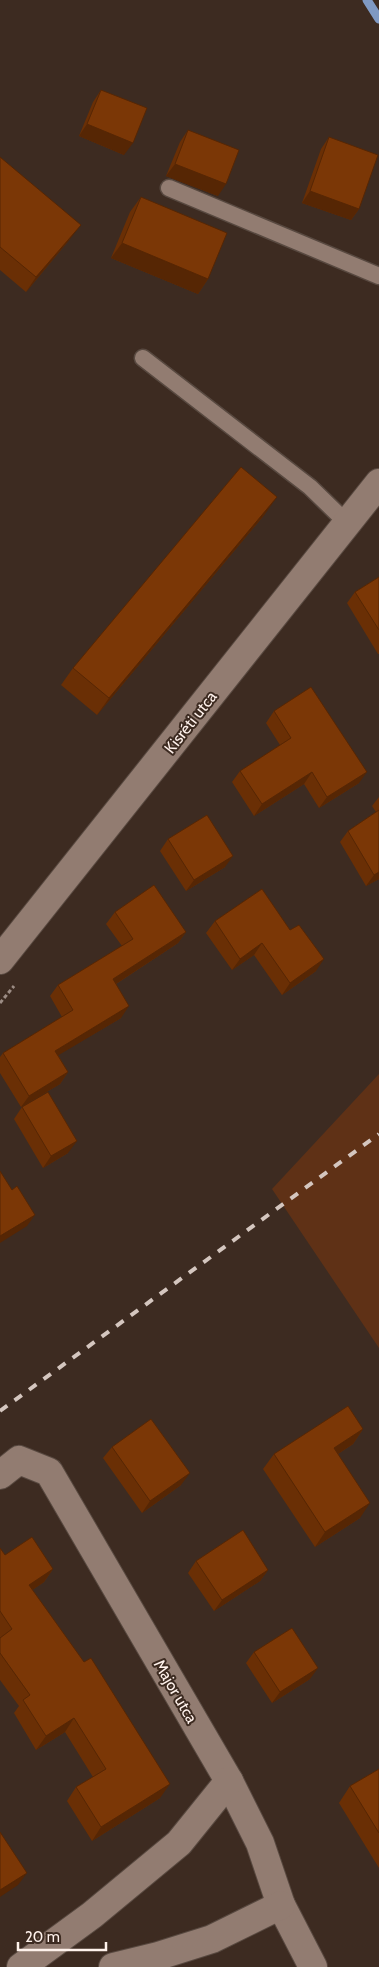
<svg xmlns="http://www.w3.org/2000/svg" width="379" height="1967" viewBox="0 0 379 1967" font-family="Cabin,sans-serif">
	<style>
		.green { fill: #5f3116 }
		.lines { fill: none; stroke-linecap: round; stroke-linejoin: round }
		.stream { stroke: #7f99c3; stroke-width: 9 }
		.lane-casing { stroke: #584940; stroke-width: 19 }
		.street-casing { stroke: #584940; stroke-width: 30 }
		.path { stroke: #9c8c84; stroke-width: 3; stroke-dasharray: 4 2.5; stroke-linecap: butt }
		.lane { stroke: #927c71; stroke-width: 16 }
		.street { stroke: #927c71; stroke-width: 28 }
		.rail { stroke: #d4c6bf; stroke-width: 4; stroke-dasharray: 9 9; stroke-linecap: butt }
		.wall { fill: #6a2f05 }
		.shaded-wall { fill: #562604 }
		.building { fill: #7b3706; stroke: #562604 }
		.labels { text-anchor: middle; stroke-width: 4; stroke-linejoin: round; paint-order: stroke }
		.street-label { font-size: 16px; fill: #fff2ec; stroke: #3d2b21 }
	</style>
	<rect width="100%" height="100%" fill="#3d2b21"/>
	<polygon class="green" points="379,1074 379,1348 272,1189"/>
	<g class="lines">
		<polyline class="stream" points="367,0 379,19"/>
		<defs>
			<g id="lane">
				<polyline points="169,188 379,276"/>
				<polyline points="143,358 310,487 347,523"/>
			</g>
			<g id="street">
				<polyline points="0,960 379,483"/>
				<polyline points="0,1475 19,1460 49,1472 229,1781 260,1843 281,1905 313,1967"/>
				<polyline points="21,1967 92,1915 179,1843 229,1781"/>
				<polyline points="113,1967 158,1956 212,1939 281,1905"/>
			</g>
		</defs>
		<use href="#lane" class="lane-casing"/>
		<use href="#street" class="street-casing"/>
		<polyline class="path" points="0,1003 14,986"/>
		<use href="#lane" class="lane"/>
		<use href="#street" class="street"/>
		<polyline class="rail" points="0,1411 379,1134"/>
	</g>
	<g class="wall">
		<polygon points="101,90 124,155 79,136 93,102"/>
		<polygon points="188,130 218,196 166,176 180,142"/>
		<polygon points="329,137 359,209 351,220 302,203 321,149"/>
		<polygon points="0,157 70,239 26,292 0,270"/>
		<polygon points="141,197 208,279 198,294 111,258 130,212"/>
		<polygon points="265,514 97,715 61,685 73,668"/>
		<polygon points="379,577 379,654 378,654 347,603 355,592"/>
		<polygon points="274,711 359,783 319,808 304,784 254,816 232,782 240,771 280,745 266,723"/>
		<polygon points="379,797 379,879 366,886 340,842 348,831 376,812 372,806"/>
		<polygon points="168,839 225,867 186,891 160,851"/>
		<polygon points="262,889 316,971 282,995 254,955 232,970 206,933 215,921"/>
		<polygon points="115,912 186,932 178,943 116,984 121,1018 58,1055 68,1072 60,1084 21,1107 0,1073 0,1057 3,1053 62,1017 50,996 58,985 122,946 106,924"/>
		<polygon points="22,1107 68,1153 43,1168 14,1119"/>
		<polygon points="363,1429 353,1444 338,1454 360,1518 315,1547 263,1469 274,1454"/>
		<polygon points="112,1447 181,1485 142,1513 103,1458"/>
		<polygon points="0,1548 5,1555 53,1569 44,1582 32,1590 160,1798 92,1841 67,1801 76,1787 93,1777 65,1732 36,1750 14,1713 19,1706 0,1680"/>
		<polygon points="196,1561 268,1570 260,1581 214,1611 188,1573"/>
		<polygon points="254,1652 310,1679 272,1703 246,1663"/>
		<polygon points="379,1769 379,1868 339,1803 350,1786"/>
	</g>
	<g class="shaded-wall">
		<polygon points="87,124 133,143 124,155 79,136"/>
		<polygon points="175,164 226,184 218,196 166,176"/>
		<polygon points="310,191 359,209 351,220 302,203"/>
		<polygon points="81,225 70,239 26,292 36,277"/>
		<polygon points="122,243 208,279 198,294 111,258"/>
		<polygon points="277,497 265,514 97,715 109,698"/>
		<polygon points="312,772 304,784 254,816 262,804"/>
		<polygon points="367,772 359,783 319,808 327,797"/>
		<polygon points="233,856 225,867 186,891 194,880"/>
		<polygon points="379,872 379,879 366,886 374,875"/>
		<polygon points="186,932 178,943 105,991 113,979"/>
		<polygon points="262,943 254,955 232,970 240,959"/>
		<polygon points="324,959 316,971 282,995 290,983"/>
		<polygon points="129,1006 121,1018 47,1062 55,1051"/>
		<polygon points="68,1072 60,1084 21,1107 29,1096"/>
		<polygon points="77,1141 68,1153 43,1168 51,1156"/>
		<polygon points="35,1215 27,1226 0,1243 0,1236"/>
		<polygon points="363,1429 353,1444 324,1463 334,1448"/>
		<polygon points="190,1473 181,1485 142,1513 150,1501"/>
		<polygon points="370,1503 360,1518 315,1547 325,1532"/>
		<polygon points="53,1569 44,1582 19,1599 29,1585"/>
		<polygon points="268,1570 260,1581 214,1611 222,1600"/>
		<polygon points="318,1668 310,1679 272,1703 280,1692"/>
		<polygon points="74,1718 65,1732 36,1750 46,1736"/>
		<polygon points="170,1784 160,1798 92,1841 101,1827"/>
		<polygon points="27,1873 18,1885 0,1897 0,1890"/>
	</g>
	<g class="building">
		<polygon points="101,90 147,108 133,143 87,124"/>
		<polygon points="188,130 239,150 226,184 175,164"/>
		<polygon points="329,137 378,155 359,209 310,191"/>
		<polygon points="0,157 81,225 36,277 0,247"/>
		<polygon points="141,197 227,233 208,279 122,243"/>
		<polygon points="241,467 277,497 109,698 73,668"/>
		<polygon points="379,577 379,630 355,592"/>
		<polygon points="311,687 367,772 327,797 312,772 262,804 240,771 291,738 274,711"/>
		<polygon points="379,810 379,872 374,875 348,831"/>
		<polygon points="207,815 233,856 194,880 168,839"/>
		<polygon points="154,885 186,932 113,979 129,1006 55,1051 68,1072 29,1096 3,1053 73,1010 58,985 133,939 115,912"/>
		<polygon points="262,889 290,930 299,925 324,959 290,983 262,943 240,959 215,921"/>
		<polygon points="48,1092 77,1141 51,1156 22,1107"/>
		<polygon points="0,1171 12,1190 17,1186 35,1215 0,1236"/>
		<polygon points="348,1406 363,1429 334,1448 370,1503 325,1532 274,1454"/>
		<polygon points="151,1419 190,1473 150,1501 112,1447"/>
		<polygon points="243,1530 268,1570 222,1600 196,1561"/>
		<polygon points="32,1537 53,1569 29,1585 84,1662 91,1658 170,1784 101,1827 76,1787 106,1769 74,1718 46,1736 23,1700 30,1695 0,1653 0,1638 12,1629 0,1611 0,1548 5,1555"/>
		<polygon points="292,1628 318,1668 280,1692 254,1652"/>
		<polygon points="379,1769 379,1833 350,1786"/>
		<polygon points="0,1832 27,1873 0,1890"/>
	</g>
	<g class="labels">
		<g class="street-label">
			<text transform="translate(190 722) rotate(-52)" y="6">Kisréti utca</text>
			<text transform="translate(176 1691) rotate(60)" y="6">Major utca</text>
		</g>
	</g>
	<path d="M18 1942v8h88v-8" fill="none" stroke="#fff2ec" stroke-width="2.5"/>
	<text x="25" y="1942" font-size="15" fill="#fff2ec" stroke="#3d2b21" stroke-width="4" paint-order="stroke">20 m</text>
</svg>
